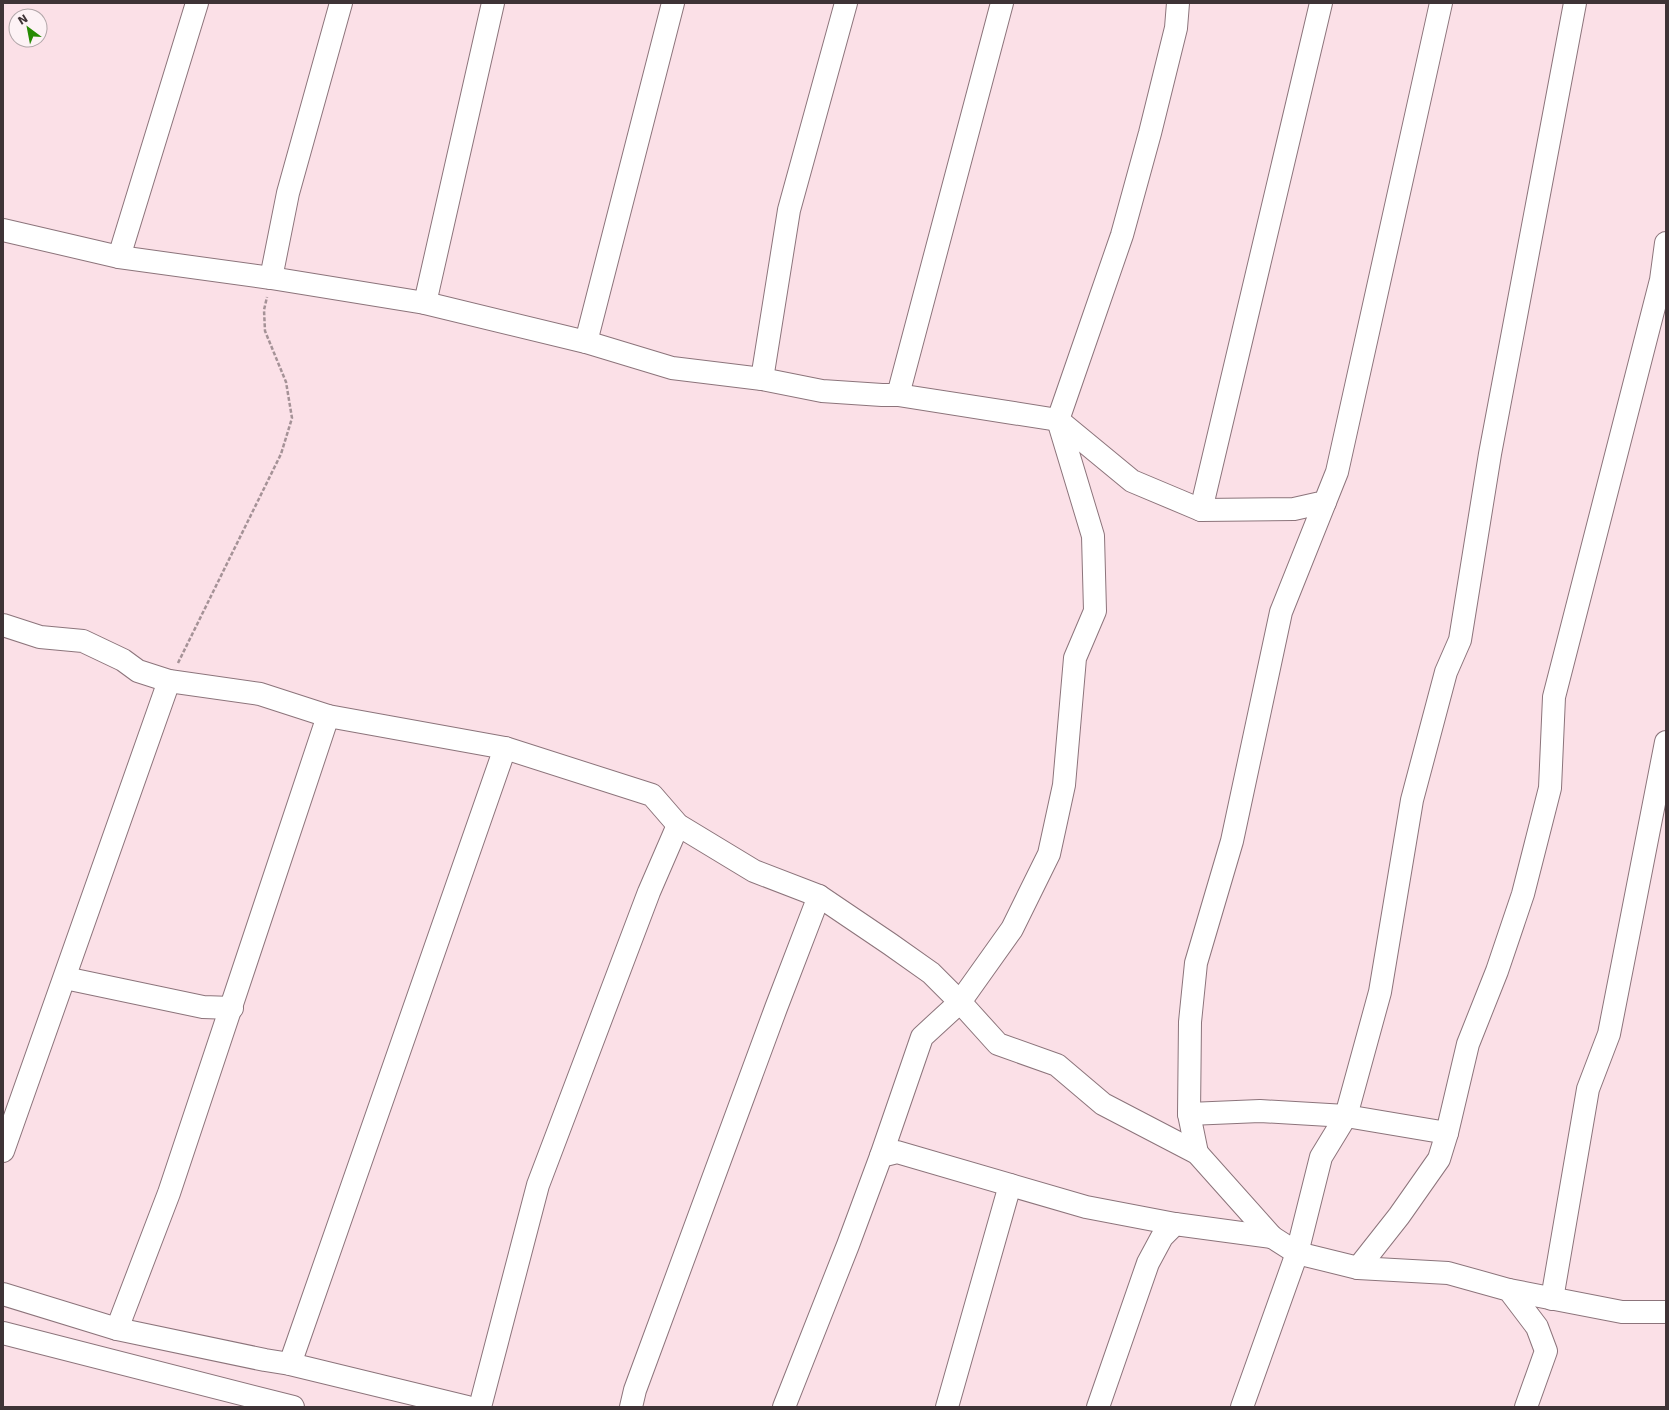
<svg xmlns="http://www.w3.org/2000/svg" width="1669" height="1410" viewBox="0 0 1669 1410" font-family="'DejaVu Sans',sans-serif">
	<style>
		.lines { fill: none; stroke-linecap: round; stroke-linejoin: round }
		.minor-casing { stroke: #8c747b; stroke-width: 24 }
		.path { stroke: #a59297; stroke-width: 2.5; stroke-dasharray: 4 2; stroke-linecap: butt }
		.minor { stroke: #fff; stroke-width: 22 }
	</style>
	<rect width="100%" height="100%" fill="#fbe0e7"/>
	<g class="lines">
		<defs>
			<g id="minor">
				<polyline points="3,230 119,257 271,278 425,303 586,342 672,368 762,379 822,391 882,395 898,395 1058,420 1132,481 1201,510 1294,509 1325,502 1337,472 1441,3"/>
				<polyline points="119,257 197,3"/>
				<polyline points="271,278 288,193 341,3"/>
				<polyline points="425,303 493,3"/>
				<polyline points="586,342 673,3"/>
				<polyline points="762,379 789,210 846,3"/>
				<polyline points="898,395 1002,3"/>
				<polyline points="1201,510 1321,3"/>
				<polyline points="3,625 40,637 83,641 123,660 138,671 169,681 260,694 328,716 505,748 652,795 678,825 754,871 819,896 890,944 931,973 960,1002 998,1044 1057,1065 1103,1104 1197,1153 1272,1237 1297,1253 1358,1268 1448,1273 1509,1290 1537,1327 1546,1351 1526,1407"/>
				<polyline points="65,978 203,1007 232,1008"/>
				<polyline points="1189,1114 1260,1111 1346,1116 1447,1133"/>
				<polyline points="3,1151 169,681"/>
				<polyline points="1197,1153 1189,1114 1190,1022 1196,963 1232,841 1281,612 1325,502"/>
				<polyline points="881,1156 922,1037 960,1002 1012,929 1049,854 1064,785 1075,658 1095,611 1093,536 1058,420 1122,235 1150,133 1176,28 1178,3"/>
				<polyline points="1358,1268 1399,1216 1439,1159 1447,1133 1468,1044 1497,971 1523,894 1550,788 1554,697 1661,280 1666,243"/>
				<polyline points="1509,1290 1622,1312 1666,1312"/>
				<polyline points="3,1294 117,1329 265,1360 290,1364 467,1407"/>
				<polyline points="1552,1299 1588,1089 1609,1034 1666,742"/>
				<polyline points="117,1329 169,1193 328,716"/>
				<polyline points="3,1333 293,1407"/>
				<polyline points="290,1364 505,748"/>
				<polyline points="480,1407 538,1185 649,892 678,825"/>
				<polyline points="631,1407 635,1390 776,1008 819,896"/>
				<polyline points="784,1407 848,1245 881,1156 897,1152 1086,1207 1175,1224"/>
				<polyline points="947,1407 1010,1185"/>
				<polyline points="1098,1407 1148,1263 1162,1237 1175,1224 1272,1237"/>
				<polyline points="1242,1407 1297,1253 1321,1157 1346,1116 1380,992 1412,800 1446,672 1460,640 1490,454 1575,3"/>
			</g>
		</defs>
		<use href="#minor" class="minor-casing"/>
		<polyline class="path" points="178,663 281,454 292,418 286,382 265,331 264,310 267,297"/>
		<use href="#minor" class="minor"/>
	</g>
	<rect width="1669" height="1410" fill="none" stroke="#3e3336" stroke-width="8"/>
	<g transform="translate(28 28) rotate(328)"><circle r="19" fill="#fdf2f5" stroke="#b1a6a9"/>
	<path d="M0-3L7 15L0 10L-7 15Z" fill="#268b02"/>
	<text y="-6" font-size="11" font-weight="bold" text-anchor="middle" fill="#3e3336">N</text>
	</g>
</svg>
